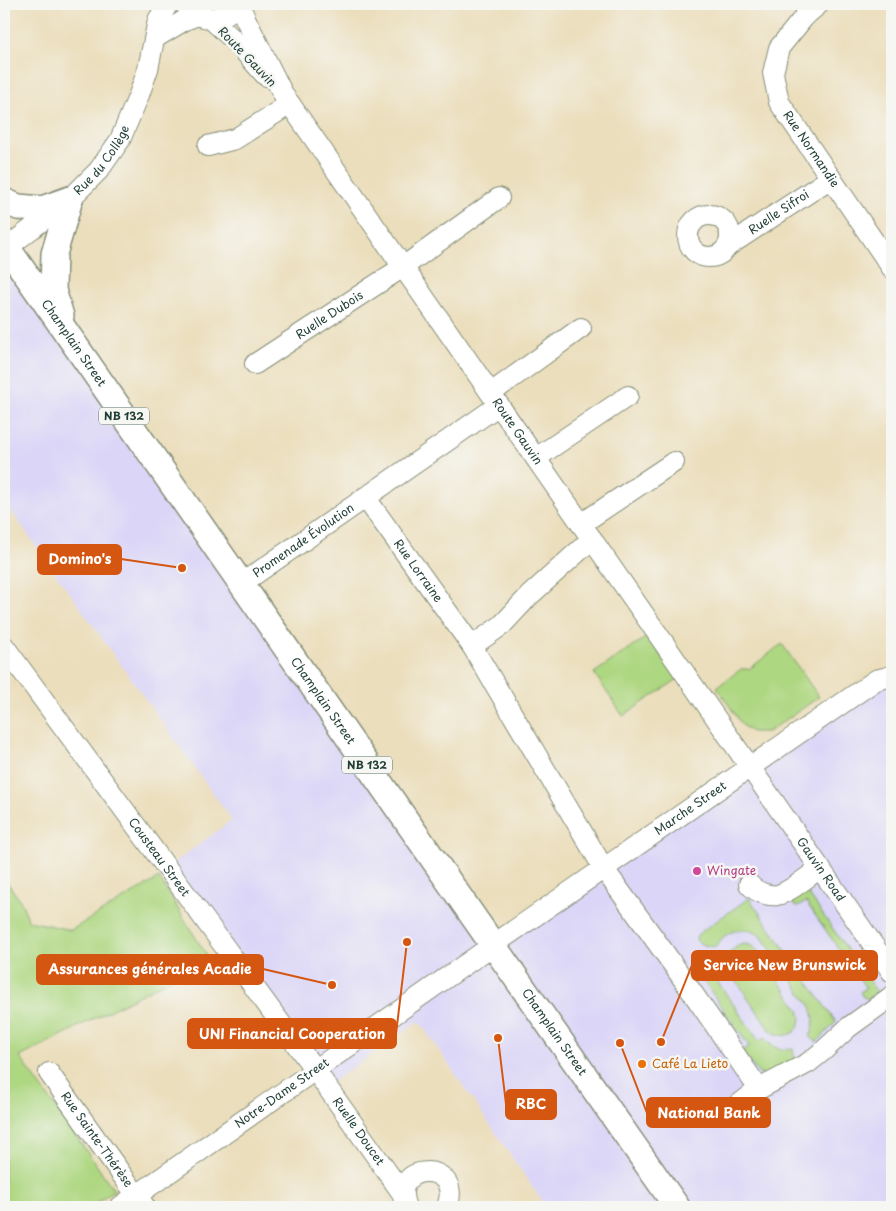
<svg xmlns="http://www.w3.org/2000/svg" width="896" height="1211" viewBox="0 0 896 1211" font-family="'Playpen Sans',sans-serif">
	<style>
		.built { fill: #dbd6f7 }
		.green { fill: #aed781; stroke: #668a5a }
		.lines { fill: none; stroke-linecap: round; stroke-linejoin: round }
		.minor-casing { stroke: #858e78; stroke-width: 22 }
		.major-casing { stroke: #858e78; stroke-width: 28 }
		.minor { stroke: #fff; stroke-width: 20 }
		.major { stroke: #fff; stroke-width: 25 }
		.hotel-dot { fill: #d1479c; stroke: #f6f6f2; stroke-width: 2 }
		.food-dot { fill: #e8710a; stroke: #f6f6f2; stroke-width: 2 }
		.labels { text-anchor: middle; stroke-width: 5; stroke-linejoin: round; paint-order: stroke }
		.shield { fill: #f6f6f2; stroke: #60746d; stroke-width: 1 }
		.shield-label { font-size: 11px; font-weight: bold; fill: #1f3d34 }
		.street-label { font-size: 12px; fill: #1f3d34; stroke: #f6f6f2 }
		.hotel-label { font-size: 12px; fill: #b23c85; stroke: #f6f6f2; text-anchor: start }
		.food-label { font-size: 12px; fill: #c56008; stroke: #f6f6f2; text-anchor: start }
		.leader { fill: none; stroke: #d45610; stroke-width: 2 }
		.callout-dot { fill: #d45610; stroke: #f6f6f2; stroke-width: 2 }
		.callout { fill: #d45610; stroke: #d45610; stroke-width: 2 }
		.callout-label { font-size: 14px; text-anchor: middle; font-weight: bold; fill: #fff }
	</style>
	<rect width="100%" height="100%" fill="#f6f6f2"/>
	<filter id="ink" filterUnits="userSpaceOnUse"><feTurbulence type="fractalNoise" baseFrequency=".02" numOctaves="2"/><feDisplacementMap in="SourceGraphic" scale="10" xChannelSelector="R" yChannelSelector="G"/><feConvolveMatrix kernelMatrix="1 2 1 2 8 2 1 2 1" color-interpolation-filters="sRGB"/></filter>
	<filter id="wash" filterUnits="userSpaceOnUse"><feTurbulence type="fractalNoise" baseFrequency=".0096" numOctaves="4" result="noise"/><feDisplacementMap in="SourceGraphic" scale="20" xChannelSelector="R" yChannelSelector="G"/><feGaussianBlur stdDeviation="1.12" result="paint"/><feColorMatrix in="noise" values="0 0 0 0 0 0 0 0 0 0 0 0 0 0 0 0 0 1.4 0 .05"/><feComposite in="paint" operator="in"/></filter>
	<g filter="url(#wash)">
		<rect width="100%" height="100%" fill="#ebdebc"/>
		<polygon class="built" points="4,243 493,945 892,678 892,1207 546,1207 419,1021 318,1092 162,872 232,820 4,501"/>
		<g class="green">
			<polygon points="648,636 678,679 623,716 594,673"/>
			<polygon points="782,644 819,697 768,732 752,732 742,725 717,687 741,669 749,669"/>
			<polygon points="4,878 21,902 29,921 71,930 159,878 209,959 20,1057 114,1190 90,1207 4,1207"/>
			<path d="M805 889 877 992 868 999 863 997 860 992 866 988 806 902 797 907 794 906C792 897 799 894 805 889Z"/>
			<path d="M749 898 836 1022 817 1042 810 1037C815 1026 815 1018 811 1007L761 936C745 925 725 929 716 947 709 946 698 946 696 938L698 934Z"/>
			<path d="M743 944 750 945 758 951 799 1010C807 1029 786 1044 770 1030L729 970C725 958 730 948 743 944Z"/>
			<path d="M697 953 714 956 715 966 720 974 715 978 759 1041 764 1038C772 1047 780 1051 793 1049L795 1061 767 1075 759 1074 742 1052 749 1046 691 963 693 956Z"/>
		</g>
	</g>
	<g filter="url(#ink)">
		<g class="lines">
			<defs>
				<g id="minor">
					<path d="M185 4C199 22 223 23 237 4"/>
					<path id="s1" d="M239 4 245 18 284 96 290 104 892 972"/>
					<path id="s2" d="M819 4 805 16 779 48 773 73 779 102 892 268"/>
					<polyline points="210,18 236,42 266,76"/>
					<polyline points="155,38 185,20 198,15"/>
					<polyline points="208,146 235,139 290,104"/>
					<circle cx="709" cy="236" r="21"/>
					<path id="s3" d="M728 246 831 178"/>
					<path id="s4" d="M4 250 70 199 99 170 120 140 139 95 148 69 158 20 168 4"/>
					<path id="s5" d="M255 364 403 267 499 198"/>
					<polyline points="491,393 581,328"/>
					<polyline points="536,458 628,396"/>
					<path id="s6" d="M365 497 472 646 502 625 529 596 592 539"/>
					<polyline points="581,524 674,462"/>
					<path id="s7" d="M241 584 499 405"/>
					<path id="s8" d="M4 646 315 1070 402 1193"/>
					<polyline points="472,646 604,869 674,966 759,1089"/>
					<path d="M749 884C754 890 758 892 765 894 769 895 773 896 777 895 789 893 810 875 820 868"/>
					<path id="s9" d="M49 1073 145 1207"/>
					<polyline points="737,1106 759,1089 808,1063 823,1051 849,1027 892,996"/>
					<path id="s10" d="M120 1207 493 945 876 680 892 676"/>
					<path d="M406 1207C387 1161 465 1160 447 1207"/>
				</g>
				<g id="major">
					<polyline points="4,201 18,207 42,209 70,199"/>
					<path id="s11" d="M4 243 493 945 677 1207"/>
					<polyline points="61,316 53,290 54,254 70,199"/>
				</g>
			</defs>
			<use href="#minor" class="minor-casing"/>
			<use href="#major" class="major-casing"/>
			<use href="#minor" class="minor"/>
			<use href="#major" class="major"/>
		</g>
	</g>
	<circle class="hotel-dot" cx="697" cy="871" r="5"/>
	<circle class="food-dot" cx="642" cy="1064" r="5"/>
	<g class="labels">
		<g class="shield">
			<rect x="99" y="407.5" width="50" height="17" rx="4"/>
			<rect x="342" y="756.5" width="50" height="17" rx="4"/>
		</g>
		<g class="shield-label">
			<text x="124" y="420">NB 132</text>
			<text x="367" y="769">NB 132</text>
		</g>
		<g class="street-label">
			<text transform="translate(247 57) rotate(46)" y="4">Route Gauvin</text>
			<text dy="4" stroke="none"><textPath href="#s2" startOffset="172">Rue Normandie</textPath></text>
			<text dy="4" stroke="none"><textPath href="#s4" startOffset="134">Rue du Collège</textPath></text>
			<text dy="4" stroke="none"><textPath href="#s3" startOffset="61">Ruelle Sifroi</textPath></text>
			<text dy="4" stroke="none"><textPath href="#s5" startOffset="89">Ruelle Dubois</textPath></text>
			<text dy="4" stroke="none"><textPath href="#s11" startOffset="122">Champlain Street</textPath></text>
			<text dy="4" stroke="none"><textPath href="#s1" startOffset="511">Route Gauvin</textPath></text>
			<text dy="4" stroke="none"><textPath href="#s7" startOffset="76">Promenade Évolution</textPath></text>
			<text dy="4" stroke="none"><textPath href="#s6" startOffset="91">Rue Lorraine</textPath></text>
			<text dy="4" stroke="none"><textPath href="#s11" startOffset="558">Champlain Street</textPath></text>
			<text dy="4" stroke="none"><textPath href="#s10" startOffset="696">Marche Street</textPath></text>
			<text dy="4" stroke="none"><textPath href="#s8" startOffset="262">Cousteau Street</textPath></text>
			<text dy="4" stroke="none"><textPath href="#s1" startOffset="1044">Gauvin Road</textPath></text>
			<text dy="4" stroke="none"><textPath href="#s11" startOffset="962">Champlain Street</textPath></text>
			<text dy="4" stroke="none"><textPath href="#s10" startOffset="198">Notre-Dame Street</textPath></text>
			<text dy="4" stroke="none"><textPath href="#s8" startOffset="601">Ruelle Doucet</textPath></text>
			<text dy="4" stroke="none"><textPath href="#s9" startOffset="82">Rue Sainte-Thérèse</textPath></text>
		</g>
		<g class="hotel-label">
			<text x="707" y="875">Wingate</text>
		</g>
		<g class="food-label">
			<text x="652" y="1068">Café La Lieto</text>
		</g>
	</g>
	<path class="leader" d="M182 568L121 559M661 1042L692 965M332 985L263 969M407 942L396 1034M498 1038L506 1104M620 1043L647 1113"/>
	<g class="callout-dot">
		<circle cx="182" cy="568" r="5"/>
		<circle cx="661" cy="1042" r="5"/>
		<circle cx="332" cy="985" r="5"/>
		<circle cx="407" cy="942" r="5"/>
		<circle cx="498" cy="1038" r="5"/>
		<circle cx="620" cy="1043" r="5"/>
	</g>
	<g class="callout">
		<rect x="38" y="545" width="83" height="29" rx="5"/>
		<rect x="692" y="951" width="185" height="29" rx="5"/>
		<rect x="37" y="955" width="226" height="29" rx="5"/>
		<rect x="188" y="1019" width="208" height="29" rx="5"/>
		<rect x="506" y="1090" width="50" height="29" rx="5"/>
		<rect x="647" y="1098" width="123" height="29" rx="5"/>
	</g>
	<g class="callout-label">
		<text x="80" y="564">Domino's</text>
		<text x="785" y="970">Service New Brunswick</text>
		<text x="150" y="974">Assurances générales Acadie</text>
		<text x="292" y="1039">UNI Financial Cooperation</text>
		<text x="531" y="1109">RBC</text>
		<text x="709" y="1118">National Bank</text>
	</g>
	<rect width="896" height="1211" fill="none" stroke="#f6f6f2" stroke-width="20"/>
</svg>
